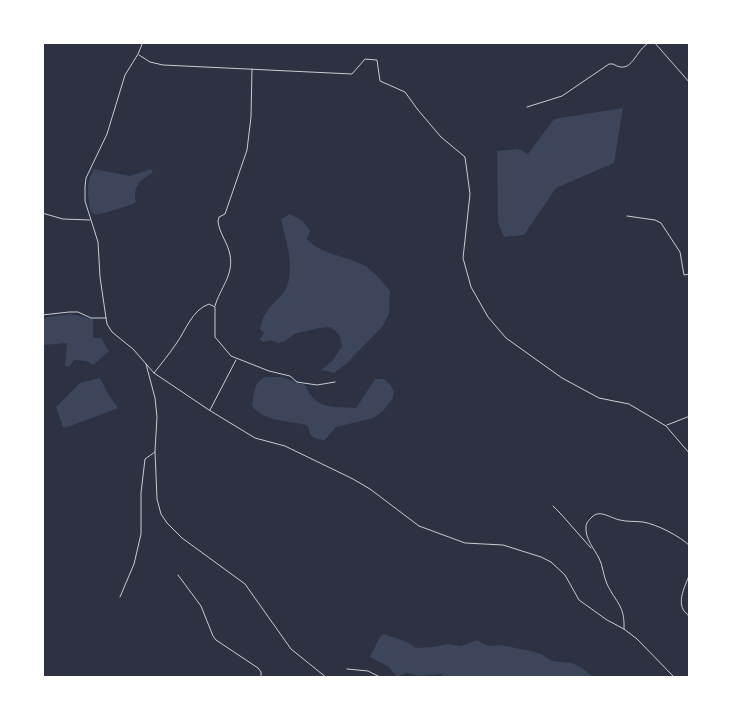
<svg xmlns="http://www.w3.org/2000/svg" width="732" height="720" viewBox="0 0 732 720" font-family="'Playfair Display',serif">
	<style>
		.green { fill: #3c4559 }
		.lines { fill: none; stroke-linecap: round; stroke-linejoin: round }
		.minor { stroke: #caccd0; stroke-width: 1 }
	</style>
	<rect width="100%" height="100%" fill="#2d3142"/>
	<g class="green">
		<polygon points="623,108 614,163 556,188 524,235 504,237 498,222 497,151 518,149 528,154 554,119"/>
		<path d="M94 169 130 176 151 169 153 172C141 180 132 186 136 202 133 205 105 213 99 214 95 215 95 214 91 212 88 197 85 183 94 169Z"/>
		<path d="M290 214 303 221 310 231 307 239C323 255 338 254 357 262 371 267 381 280 390 291L389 313 383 326 346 364 334 373 321 370 333 360 342 346 339 334 330 327 319 328 294 334 284 342 278 343 271 340 263 342 260 339 264 333 260 329C264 312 269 308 280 297 299 277 286 242 281 219Z"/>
		<polygon points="70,314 93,319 93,338 101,338 109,351 93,365 87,361 74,360 69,367 65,366 67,343 43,345 43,318"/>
		<path d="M266 377H281L305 385C316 411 333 406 356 408L375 379H384L390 384 394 392 393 398 383 411 374 418 336 427 325 440 317 439 310 435 308 426C290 420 265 423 252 406 254 394 253 382 266 377Z"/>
		<polygon points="100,378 108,394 118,408 65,428 63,427 56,407 80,383"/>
		<path d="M384 634 407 642 416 648 433 647 447 644 461 646 477 640 488 646 501 645 531 651 541 654 552 661 572 663 582 668 593 677 488 678C474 674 458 678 444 678L442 674 420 676 406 673 397 677 389 667 370 657 380 637Z"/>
	</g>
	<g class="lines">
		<g class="minor">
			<polyline points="143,42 138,54 125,75 107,134 86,178 85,187 85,201 98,242 100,277 106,318 107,324 112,332 133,349 154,373 209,410 255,438 285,446 353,479 370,489 419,526 465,543 503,545 541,557 551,562 565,575 579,600 607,620 624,629 637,639 675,678"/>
			<polyline points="654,42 690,83"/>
			<polyline points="139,55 150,62 163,65 352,74 365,59 377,60 380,81 405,92 418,110 441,137 465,157 470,194 463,258 471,287 488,317 506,338 562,378 599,398 629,404 666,426 690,454"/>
			<path d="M527 107 562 96 609 64H613C633 76 634 50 650 42"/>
			<polyline points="42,213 63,219 90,220"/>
			<polyline points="627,216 655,220 661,223 680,252 684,275 690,274"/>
			<path d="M215 306C220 288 234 275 230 255 228 243 219 233 218 221L219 217 225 214 247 150 251 117 252 69"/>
			<polyline points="42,315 69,312 78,312 91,318 106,318"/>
			<polyline points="146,364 155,398 157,417 155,451 157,499 161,514 167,523 182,538 245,584 291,649 327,678"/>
			<path d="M154 373C162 363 169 354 176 344 186 330 192 310 209 304L215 307V337L231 356 269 371 290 376 297 382 317 385 335 382"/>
			<polyline points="210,410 236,360"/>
			<polyline points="667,425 690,416"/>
			<polyline points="553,506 560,513 591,548"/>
			<path d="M690 573C685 587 673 607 690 616"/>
			<polyline points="178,575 201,606 213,636 216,640 258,668 261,672 261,678"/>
			<polyline points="120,597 134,564 141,534 141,493 145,459 155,452"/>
			<polyline points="688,615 690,621"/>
			<path d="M624 629C625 605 616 603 607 584 603 575 603 566 599 558 594 549 585 538 586 527 586 523 589 520 592 517 600 509 610 518 620 520 627 522 635 521 643 522 656 524 680 536 690 546"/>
			<polyline points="347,669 368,671 382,678"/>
		</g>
	</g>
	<rect width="732" height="720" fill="none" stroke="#ffffff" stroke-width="88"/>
</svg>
